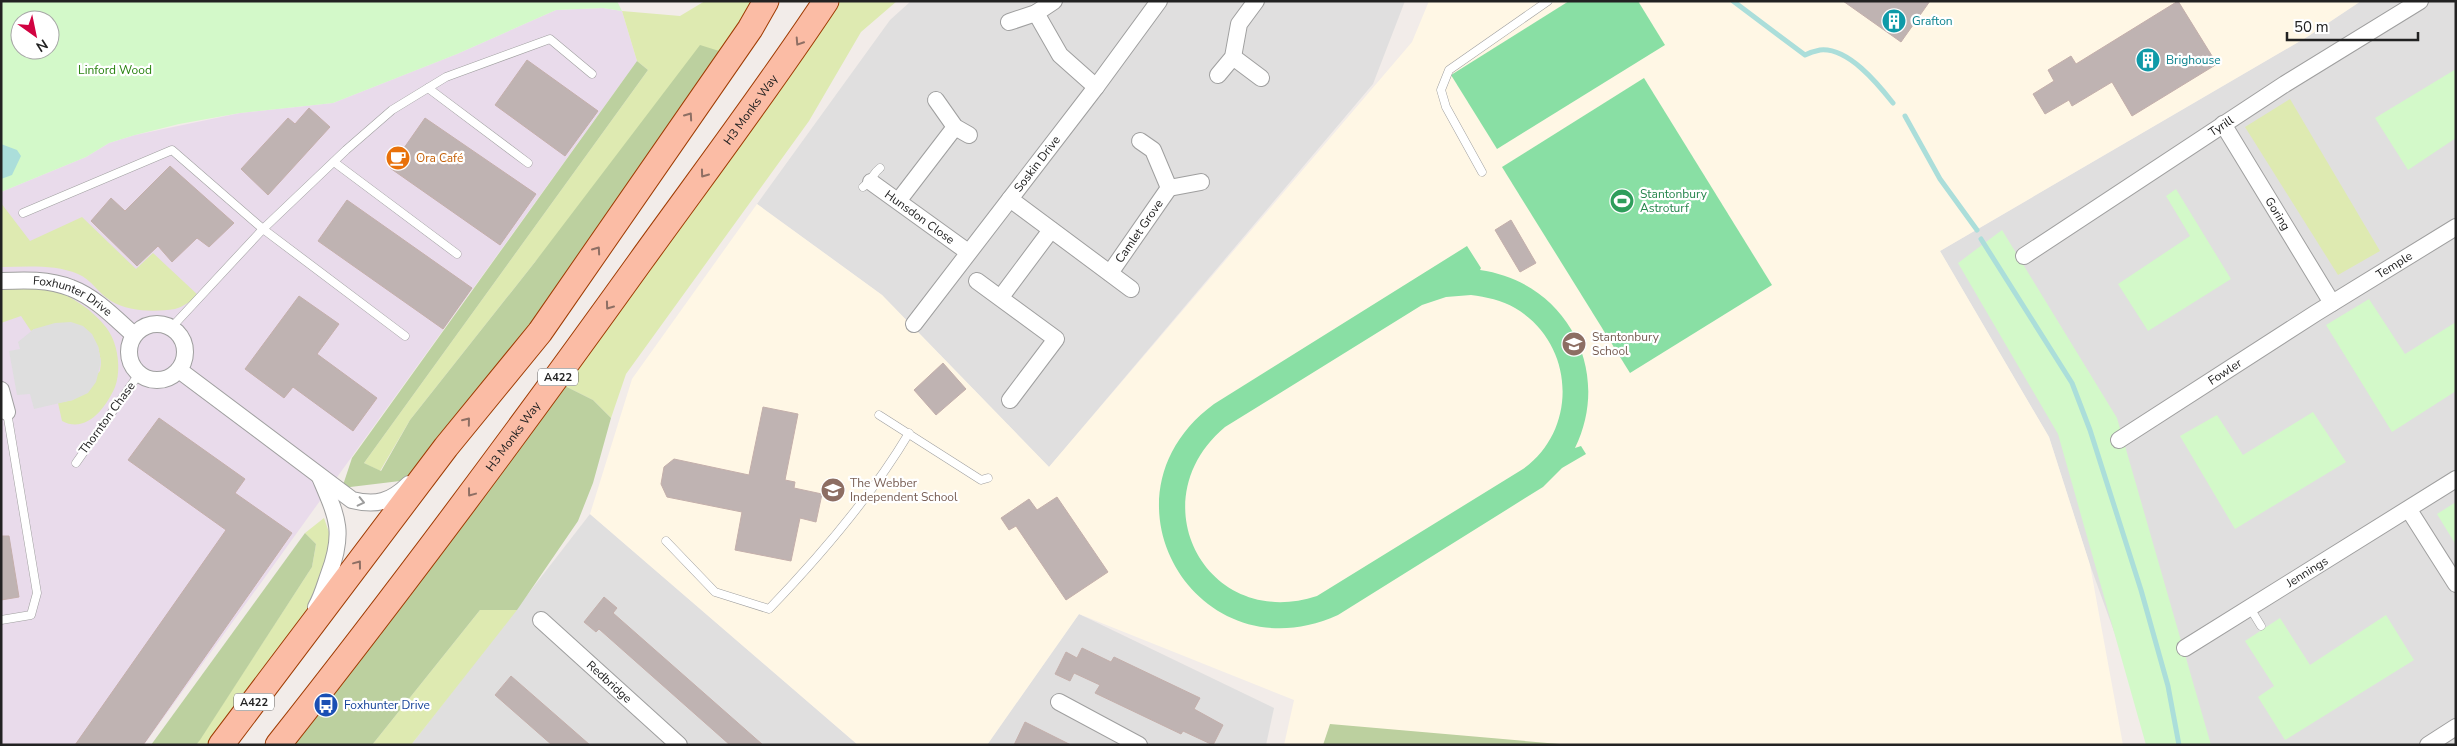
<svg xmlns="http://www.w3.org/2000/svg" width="2457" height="746" viewBox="0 0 2457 746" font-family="'Nunito Sans',sans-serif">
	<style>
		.residential { fill: #e0dfdf }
		.industrial { fill: #e9dbeb }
		.education { fill: #fff7e5 }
		.grass { fill: #deeab1 }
		.forest { fill: #bcd09f }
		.park { fill: #d3f9c9; fill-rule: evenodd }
		.pitch { fill: #89dfa4; fill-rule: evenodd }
		.parking { fill: #dedede }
		.water { fill: #abdeda }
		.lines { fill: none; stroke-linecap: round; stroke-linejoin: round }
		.stream { stroke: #abdeda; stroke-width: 5 }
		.building { fill: #bfb3b2; stroke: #c4afab }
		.service-casing { stroke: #9f9f9f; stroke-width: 9 }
		.minor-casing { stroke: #9f9f9f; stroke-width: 18 }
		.primary-casing { stroke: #9e3b02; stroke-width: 27 }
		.service { stroke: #fff; stroke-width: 8 }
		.minor { stroke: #fff; stroke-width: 16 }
		.primary { stroke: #fbbca5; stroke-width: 25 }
		.oneway { stroke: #8e6f64 }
		.oneway2 { stroke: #9c9c9c }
		.labels { text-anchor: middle; stroke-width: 4.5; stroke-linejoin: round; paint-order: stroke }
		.shield { fill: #fff; stroke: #646464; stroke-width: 1 }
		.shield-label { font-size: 11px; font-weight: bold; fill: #222 }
		.culture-label { font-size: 12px; fill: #0d838f; stroke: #fff; text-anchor: start }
		.park-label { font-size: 12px; fill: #27820e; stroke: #fff }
		.street-label { font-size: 12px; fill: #222; stroke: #fff }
		.food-label { font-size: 12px; fill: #c56008; stroke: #fff; text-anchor: start }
		.leisure-label { font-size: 12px; fill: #27864d; stroke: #fff; text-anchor: start }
		.education-label { font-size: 12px; fill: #785e54; stroke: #fff; text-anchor: start }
		.transit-label { font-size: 12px; fill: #164399; stroke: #fff; text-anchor: start }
	</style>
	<rect width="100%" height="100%" fill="#f2ece9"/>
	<g class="residential">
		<polygon points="911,1 1405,1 1373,84 1049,467 882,295 757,204 890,20"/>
		<polygon points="2361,1 2456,1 2456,745 2155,745 2090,565 2049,437 1940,251 2307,37"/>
		<polygon points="590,514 858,745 411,745"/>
		<polygon points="1079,614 1274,708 1266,745 987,745"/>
	</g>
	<polygon class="industrial" points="603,8 622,11 637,61 144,745 1,745 1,192 86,157 109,143 135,135 240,113 333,103 457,54 556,10"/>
	<polygon class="education" points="1429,1 2361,1 2307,37 1940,251 2049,437 2090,565 2123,745 1284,745 1294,700 1079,614 987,745 858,745 590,514 632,379 757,204 882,295 1049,467 1412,42"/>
	<g class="grass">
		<polygon points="705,1 766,1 535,262 410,420 380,471 364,463 648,70 637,61 622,11 680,16"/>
		<polygon points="828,1 897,1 861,32 809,121 626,374 611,418 593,400 555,381"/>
		<polygon points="2290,99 2380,251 2338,275 2245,127"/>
		<path d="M1 203 30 241 82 217 136 269 153 253 199 296C192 300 183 307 175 309 155 312 129 312 111 301 99 294 92 280 78 274 54 264 26 267 1 267Z"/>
		<path d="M3 286C19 287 37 287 53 290 67 294 78 302 89 310 100 320 109 328 114 342 119 356 120 374 115 387 106 408 86 434 62 421L58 403 73 400 100 371 101 362 98 346 34 329 31 331 21 316 1 323V287Z"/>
		<polygon points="324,518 331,538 319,602 221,745 196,745 312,567 316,544 305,533"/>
		<polygon points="480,610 517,610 411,745 372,745"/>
	</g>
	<g class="forest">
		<polygon points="700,45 732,55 446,447 400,481 342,488 352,458 637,61 648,70 364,463 381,471 410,420 535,262"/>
		<polygon points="555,381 593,400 611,418 593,483 578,521 517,610 480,610 372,745 278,745"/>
		<polygon points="305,533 316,544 312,567 200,740 196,745 151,745"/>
		<polygon points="1330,724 1571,745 1323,745"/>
	</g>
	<g class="park">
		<path d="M1 1H617L622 11 603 8 556 10 457 54 333 103 240 113 179 124 135 135 109 143 86 157 1 192ZM20 20H50V50H20Z"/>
		<polygon points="2456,69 2456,138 2408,170 2375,118"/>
		<polygon points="2176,189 2231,279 2148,331 2118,284 2190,236 2166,196"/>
		<polygon points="2002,230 2117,418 2211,745 2146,745 2058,434 1958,263"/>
		<polygon points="2369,299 2405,354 2456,322 2456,391 2392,432 2326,325"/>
		<polygon points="2313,412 2346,462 2235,529 2180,436 2217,415 2243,455"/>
		<polygon points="2456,502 2456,545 2437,514"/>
		<polygon points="2386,615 2414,660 2285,740 2258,697 2274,686 2245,641 2280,618 2310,665"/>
	</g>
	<g class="pitch">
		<polygon points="1569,1 1638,1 1665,45 1497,149 1451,75"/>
		<polygon points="1644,78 1772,285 1630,373 1502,167"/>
		<path d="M1467 246 1481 268 1480 270C1566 282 1613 370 1575 448L1581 446 1586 454 1562 468 1543 487 1338 615C1197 679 1089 496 1214 404ZM1471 295C1486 297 1502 300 1515 308 1575 343 1579 429 1523 469L1317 596C1207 632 1137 501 1225 427L1422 305 1446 297Z"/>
	</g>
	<polygon class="parking" points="71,322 83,326 92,334 98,346 101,362 96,382 88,393 73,400 34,409 30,394 17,395 9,351 20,349 18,342 34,329 55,323"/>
	<polygon class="water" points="1,144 17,150 21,156 12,175 1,179"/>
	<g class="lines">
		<g class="stream">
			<path d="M1733 1 1805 55C1809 53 1815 51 1820 50 1848 47 1878 84 1893 103"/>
			<polyline points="1905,116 1940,179 1977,230"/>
			<polyline points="1981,239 2072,383 2090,430 2141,590 2168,686 2179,745"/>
		</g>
	</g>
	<g class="building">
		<polygon points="1843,1 1930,1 1901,42"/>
		<polygon points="2178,1 2217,64 2132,116 2112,82 2072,106 2069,100 2045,114 2033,94 2054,81 2048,70 2071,56 2076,64"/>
		<polygon points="527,60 598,111 565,156 495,105"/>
		<polygon points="309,108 330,127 268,195 241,169 288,118 295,124"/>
		<polygon points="425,118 536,194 500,245 390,168"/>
		<polygon points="170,166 234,223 209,247 197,238 172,262 158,246 137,266 91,221 111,198 125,211"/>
		<polygon points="347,200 472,288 443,329 318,241"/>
		<polygon points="1511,220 1536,263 1520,272 1495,230"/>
		<polygon points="299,296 339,324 317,354 377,398 353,431 293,387 284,398 245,369"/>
		<polygon points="943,363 966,389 936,415 914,390"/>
		<polygon points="763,407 798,414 785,480 795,482 794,488 822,494 816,522 800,518 791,561 735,550 742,512 667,497 661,484 664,467 674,459 749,475"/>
		<polygon points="159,418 245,479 235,493 292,533 143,745 75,745 226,530 128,460"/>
		<polygon points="1057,497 1108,572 1066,600 1016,526 1009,530 1001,518 1029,499 1037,510"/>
		<polygon points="1,536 9,536 19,597 1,600"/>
		<polygon points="604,597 617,608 613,613 763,745 730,745 599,629 596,632 584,622"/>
		<polygon points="1082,648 1111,662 1114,657 1200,698 1194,709 1223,725 1213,745 1183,731 1181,734 1095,693 1100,685 1074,673 1070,681 1055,674 1066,652 1077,658"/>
		<polygon points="511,676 590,745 552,745 495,695"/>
		<polygon points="1025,722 1071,745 1014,745"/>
	</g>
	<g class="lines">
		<defs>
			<g id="service">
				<polyline points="428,88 528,163"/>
				<polyline points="334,162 457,254"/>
				<polyline points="1482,172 1446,107 1441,90 1449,70 1548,1"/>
				<path d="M863 187C872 181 872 174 880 168"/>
				<polyline points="23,213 172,150 263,229 405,336"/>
				<polyline points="171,328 263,229 346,150 392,110 446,77 550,39 592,74"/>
				<polyline points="879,415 981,480 988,478"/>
				<polyline points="76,463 139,374"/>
				<path d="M666 541 715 592 769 609C820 556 871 497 909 433"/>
				<polyline points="2250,608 2261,626"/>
				<polyline points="1,620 31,615 37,593 7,412"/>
			</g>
			<g id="minor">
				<polyline points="1036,13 1060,55 1096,87"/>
				<polyline points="1009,22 1036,13 1054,1"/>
				<polyline points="1233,57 1261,78"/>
				<polyline points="1218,75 1233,57 1239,24 1256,1"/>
				<polyline points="936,100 955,127 969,135"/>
				<path id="s1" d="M2223 124 2332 303"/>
				<polyline points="1140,141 1153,150 1169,188 1201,182"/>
				<path id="s2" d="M871 182 968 252"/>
				<polyline points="1010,199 1131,289"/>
				<polyline points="899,200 955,127"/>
				<path id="s3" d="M2024 256 2285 84 2420 1"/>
				<path id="s4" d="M1110 273 1169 188"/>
				<path id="s5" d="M1 281C24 280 49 279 71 288 95 297 115 318 134 335"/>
				<polyline points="977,281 1056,339 1010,400"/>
				<polyline points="1001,297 1051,230"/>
				<path id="s6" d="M914 324 1096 87 1159 1"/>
				<circle cx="157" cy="352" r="28"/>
				<path d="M179 370 352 500C376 506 391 502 409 484"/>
				<polyline points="1,390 7,412"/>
				<path id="s7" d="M2119 440 2316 313 2456 227"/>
				<polyline points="2409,510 2456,584"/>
				<path d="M316 607C322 597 325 585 329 574 345 531 337 517 320 477"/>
				<path id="s8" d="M541 620 679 745"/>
				<path id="s9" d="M2185 648 2456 479"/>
				<polyline points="1059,702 1139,745"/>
				<polyline points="2428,745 2456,727"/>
			</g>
			<g id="primary">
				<polyline points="221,745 446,447 540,332 750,29 766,1"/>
				<path id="s10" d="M278 745C403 587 523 425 640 262 702 176 767 90 826 1"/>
			</g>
		</defs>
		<use href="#service" class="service-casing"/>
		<use href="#minor" class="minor-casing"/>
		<use href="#primary" class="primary-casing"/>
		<use href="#service" class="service"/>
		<use href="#minor" class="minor"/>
		<use href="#primary" class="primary"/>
	</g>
	<defs><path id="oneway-chevron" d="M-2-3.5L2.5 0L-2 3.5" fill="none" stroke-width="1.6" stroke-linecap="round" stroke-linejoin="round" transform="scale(1.25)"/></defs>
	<g class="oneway">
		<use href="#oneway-chevron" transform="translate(799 42) rotate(123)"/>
		<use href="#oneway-chevron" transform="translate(689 116) rotate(-55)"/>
		<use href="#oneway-chevron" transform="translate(704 174) rotate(126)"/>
		<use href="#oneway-chevron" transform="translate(597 250) rotate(-55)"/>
		<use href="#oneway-chevron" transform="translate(609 306) rotate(126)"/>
		<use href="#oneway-chevron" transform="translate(467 421) rotate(-51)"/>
		<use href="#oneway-chevron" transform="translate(471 493) rotate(127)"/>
		<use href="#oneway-chevron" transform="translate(358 564) rotate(-53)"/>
	</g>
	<use class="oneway2" href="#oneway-chevron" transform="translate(361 502) rotate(13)"/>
	<defs>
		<symbol id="building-disc" viewBox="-11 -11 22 22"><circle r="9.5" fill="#0f9aa8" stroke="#fff"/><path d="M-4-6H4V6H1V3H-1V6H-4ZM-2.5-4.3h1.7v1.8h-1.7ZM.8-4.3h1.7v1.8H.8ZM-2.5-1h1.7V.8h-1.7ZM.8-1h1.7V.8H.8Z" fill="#fff"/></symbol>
		<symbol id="cafe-disc" viewBox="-11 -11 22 22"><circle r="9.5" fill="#e8710a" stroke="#fff"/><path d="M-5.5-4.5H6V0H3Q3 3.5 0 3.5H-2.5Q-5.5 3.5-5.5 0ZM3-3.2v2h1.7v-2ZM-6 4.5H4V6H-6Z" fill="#fff"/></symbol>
		<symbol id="stadium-disc" viewBox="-11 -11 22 22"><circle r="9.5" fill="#2e9e5b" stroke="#fff"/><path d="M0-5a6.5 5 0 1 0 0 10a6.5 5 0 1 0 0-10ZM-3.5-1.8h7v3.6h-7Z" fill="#fff"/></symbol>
		<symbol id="school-disc" viewBox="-11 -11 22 22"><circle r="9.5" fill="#8d6e63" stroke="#fff"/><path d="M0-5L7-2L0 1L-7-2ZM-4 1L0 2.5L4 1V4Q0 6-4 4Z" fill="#fff"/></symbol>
		<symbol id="bus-disc" viewBox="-11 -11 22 22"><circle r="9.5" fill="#1a4fb4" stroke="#fff"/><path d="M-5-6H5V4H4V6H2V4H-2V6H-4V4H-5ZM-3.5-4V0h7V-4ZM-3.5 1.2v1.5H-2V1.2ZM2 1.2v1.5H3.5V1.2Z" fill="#fff"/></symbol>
	</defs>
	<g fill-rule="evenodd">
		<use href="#building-disc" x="1880" y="7" width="28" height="28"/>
		<use href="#building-disc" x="2134" y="46" width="28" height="28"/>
		<use href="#cafe-disc" x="384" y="144" width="28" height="28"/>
		<use href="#stadium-disc" x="1608" y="187" width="28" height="28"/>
		<use href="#school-disc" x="1560" y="330" width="28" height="28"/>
		<use href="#school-disc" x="819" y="476" width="28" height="28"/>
		<use href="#bus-disc" x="312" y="691" width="28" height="28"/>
	</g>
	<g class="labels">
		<g class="shield">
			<rect x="538" y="368.5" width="40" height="17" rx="4"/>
			<rect x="234" y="693.5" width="40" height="17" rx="4"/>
		</g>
		<g class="shield-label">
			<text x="558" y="381">A422</text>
			<text x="254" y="706">A422</text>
		</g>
		<g class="culture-label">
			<text x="1912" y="25">Grafton</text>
			<text x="2166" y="64">Brighouse</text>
		</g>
		<g class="park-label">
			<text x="115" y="74">Linford Wood</text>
		</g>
		<g class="street-label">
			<text dy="4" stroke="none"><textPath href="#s10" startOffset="792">H3 Monks Way</textPath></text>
			<text dy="4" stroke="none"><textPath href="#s3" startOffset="236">Tyrill</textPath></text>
			<text dy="4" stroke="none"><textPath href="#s6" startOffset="202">Soskin Drive</textPath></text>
			<text dy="4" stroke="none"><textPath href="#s1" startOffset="105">Goring</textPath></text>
			<text dy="4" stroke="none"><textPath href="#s2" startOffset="60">Hunsdon Close</textPath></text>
			<text dy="4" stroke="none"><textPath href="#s4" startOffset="51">Camlet Grove</textPath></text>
			<text dy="4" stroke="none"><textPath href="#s7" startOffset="326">Temple</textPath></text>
			<text dy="4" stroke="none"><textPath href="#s5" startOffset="75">Foxhunter Drive</textPath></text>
			<text dy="4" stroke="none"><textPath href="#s7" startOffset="126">Fowler</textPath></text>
			<text transform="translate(107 418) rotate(-54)" y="4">Thornton Chase</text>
			<text dy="4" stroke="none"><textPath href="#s10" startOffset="388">H3 Monks Way</textPath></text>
			<text dy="4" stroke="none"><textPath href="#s9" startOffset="144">Jennings</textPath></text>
			<text dy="4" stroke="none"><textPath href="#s8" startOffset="92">Redbridge</textPath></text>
		</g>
		<g class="food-label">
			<text x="416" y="162">Ora Café</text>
		</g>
		<g class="leisure-label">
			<text x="1640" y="198">Stantonbury<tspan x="1640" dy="14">Astroturf</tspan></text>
		</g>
		<g class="education-label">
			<text x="1592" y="341">Stantonbury<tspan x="1592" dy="14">School</tspan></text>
			<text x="850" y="487">The Webber<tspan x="850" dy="14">Independent School</tspan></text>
		</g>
		<g class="transit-label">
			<text x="344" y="709">Foxhunter Drive</text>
		</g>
	</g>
	<rect width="2457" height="746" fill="none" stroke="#222222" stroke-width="5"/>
	<g transform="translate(35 35) rotate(147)"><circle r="24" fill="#ffffff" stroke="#a7a7a7"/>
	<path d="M0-4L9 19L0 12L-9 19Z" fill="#d10341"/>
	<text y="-8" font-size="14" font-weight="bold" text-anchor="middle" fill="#222222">N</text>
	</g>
	<path d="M2287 32v8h131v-8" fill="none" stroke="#222222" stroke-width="2.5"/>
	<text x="2294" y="32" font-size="15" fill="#222222" stroke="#ffffff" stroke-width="4" paint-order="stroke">50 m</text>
</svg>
